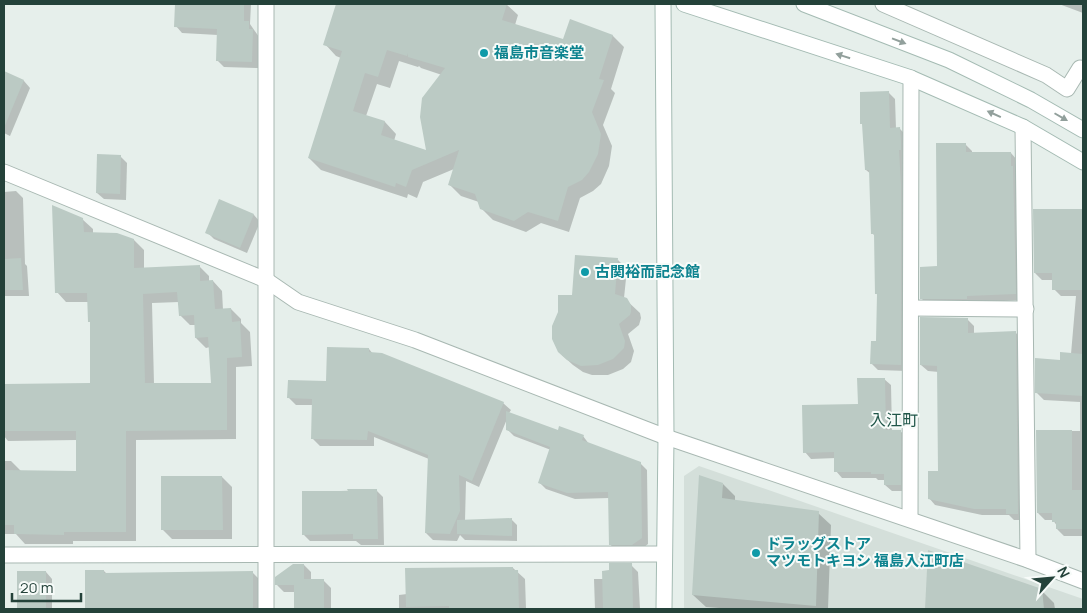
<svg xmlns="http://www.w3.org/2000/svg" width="1087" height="613" viewBox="0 0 1087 613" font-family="Manrope,'Noto Sans JP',sans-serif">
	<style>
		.built { fill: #d4dfda }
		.shadow { fill: #0003; fill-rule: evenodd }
		.building { fill: #bbcac4; fill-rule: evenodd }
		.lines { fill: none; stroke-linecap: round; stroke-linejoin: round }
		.street-casing { stroke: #a8b8b2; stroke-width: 17 }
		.secondary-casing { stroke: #a4bbb3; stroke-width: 17 }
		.street { stroke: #fff; stroke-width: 15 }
		.secondary { stroke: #fff; stroke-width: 15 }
		.oneway { fill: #92a09c }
		.culture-dot { fill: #0f9aa8; stroke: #f7fbf9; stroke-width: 2 }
		.labels { text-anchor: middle; stroke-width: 4; stroke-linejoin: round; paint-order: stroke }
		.culture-label { font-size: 15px; font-weight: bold; fill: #0d838f; stroke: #f7fbf9; text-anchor: start }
		.neighbourhood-label { font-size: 16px; fill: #1f5548; stroke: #f7fbf9 }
	</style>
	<rect width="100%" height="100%" fill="#e6efeb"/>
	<polygon class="built" points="699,466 1083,599 1083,609 684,609 684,476"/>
	<g class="shadow">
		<polygon points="177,4 251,4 250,24 259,37 258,68 224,67 217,60 218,35 182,33 176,26"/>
		<path d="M338 4H506L518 15 515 25 564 41 571 21 613 36 624 47 611 89 615 93 603 125 612 146 609 166 601 184 593 191 580 198 569 232 541 223 526 232 493 220 481 208 479 202 461 196 449 184 454 169 423 182 417 198 408 194 407 198 321 170 309 158 341 58 336 56 325 44ZM399 61 418 67 419 66 421 68 442 75 428 152 394 141 396 134 385 122 366 116 377 84 390 88Z"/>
		<polygon points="1059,4 1083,4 1083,13"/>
		<polygon points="4,73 24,81 30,88 10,136 4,133"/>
		<polygon points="889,93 895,99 896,129 900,129 906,135 907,371 878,370 871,363 878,343 878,296 876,293 875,236 873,234 871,174 866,170"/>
		<polygon points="965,144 972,151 972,153 1011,153 1017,160 1022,300 928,305 921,298 938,267"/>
		<polygon points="120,156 127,163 126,200 104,199 97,193"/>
		<polygon points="16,191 23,198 25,264 27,266 29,296 4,296 4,192"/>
		<polygon points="220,201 254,215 260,222 247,253 214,239 207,232"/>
		<polygon points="1035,210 1083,210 1083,536 1064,536 1057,529 1057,526 1053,520 1045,520 1038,513 1037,431 1080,431 1080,402 1044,400 1037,393 1061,361 1071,354 1076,296 1061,296 1054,289 1054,280 1042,280 1035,273"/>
		<path d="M82 219 93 229V234L134 240 144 250V269L199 266 209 276V281H213L222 291 223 310 231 309 241 319V323L250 332 252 366 236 367V439L136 440V541H73V544H25L16 534H4V461H11L21 471 77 473V440L8 441 4 436V385L92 384 91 323 89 321 88 302H66L57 292ZM179 302 180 315 190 325H196V338L206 348 210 347 213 384H154L152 303Z"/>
		<polygon points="618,260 627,269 624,298 640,313 641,318 639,325 628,334 634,351 631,362 623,369 608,375 592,375 583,372 573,365 562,355 573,297"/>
		<polygon points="967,319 974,326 974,334 1015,332 1022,339 1024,520 1014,520 1009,515 982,515 935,505 929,498 939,472 939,372 928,371 921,365"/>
		<polygon points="369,349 373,354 503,403 511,410 509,413 559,432 583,436 589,444 640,463 647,470 648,544 639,551 616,551 610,544 609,498 575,499 546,489 539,482 551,450 514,436 507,429 507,419 479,487 466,481 465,521 511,519 517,525 517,541 465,540 460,535 457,541 433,540 426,533 429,459 374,437 374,446 320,446 313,439 313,405 296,405 289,398 327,382"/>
		<polygon points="884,379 891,385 892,431 900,431 907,437 907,491 892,491 885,485 885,480 878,480 876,478 842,478 836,471 836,458 811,459 805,452 859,405"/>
		<polygon points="222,477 232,487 232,539 172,539 162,529"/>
		<polygon points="723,484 735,496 735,501 818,513 831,525 828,609 732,609 706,607 693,595"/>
		<polygon points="376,490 383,497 384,545 361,545 356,541 310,541 304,535 303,492"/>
		<polygon points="929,552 1041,590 1054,603 1055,609 927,609"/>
		<polygon points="304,565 311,572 311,581 323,580 331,588 331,609 294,609 294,592 284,592 277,585"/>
		<polygon points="631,565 638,572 640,609 595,609 594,579 604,579"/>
		<polygon points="513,568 525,579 526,609 399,609 399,595 407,594"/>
		<polygon points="86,571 104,571 107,574 252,572 264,584 264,609 87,609"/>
		<polygon points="18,572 46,572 52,579 52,609 18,609"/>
	</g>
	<g class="building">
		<polygon points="175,4 244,4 244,21 249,21 249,29 253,29 252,62 216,61 217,29 174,27"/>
		<path d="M336 4H507L502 20 563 39 570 19 613 35 599 79 604 80 592 112 601 134 598 154 589 172 582 180 568 187 558 221 528 212 514 221 480 209 475 194 448 185 459 150 412 170 406 187 396 183 395 187 308 158 342 51 323 45ZM387 50 407 56 408 53V57L445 68 422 98 420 117 426 150 381 135 385 121 353 111 365 73 378 77Z"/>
		<polygon points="4,71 24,80 4,128"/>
		<polygon points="889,91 890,128 900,127 901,141 901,150 899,150 901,184 901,365 870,364 871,341 876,341 877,294 875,294 874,234 871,234 869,170 865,170 862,124 860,124 860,92"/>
		<polygon points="936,143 966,143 966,152 1011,152 1011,166 1013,166 1016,294 967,296 967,299 920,299 920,267 937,266"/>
		<polygon points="97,154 121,155 120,194 96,193"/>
		<polygon points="219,199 254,214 240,248 205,233"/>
		<path d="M52 205 83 218 84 232 117 233 134 239V268L200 265V281L213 280 215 309 231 308 232 322 240 321 242 357 227 358V430L126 431V532H64V535L14 534V525H4V470L76 471V431H4V384L90 383V322H88L87 293H55ZM177 292 179 316 194 315 195 338 208 337 211 383H145L143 294Z"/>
		<polygon points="1033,209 1083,209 1083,290 1052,290 1052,273 1034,273"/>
		<polygon points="575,255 618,258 615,294 627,298 631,305 631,312 630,315 619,324 625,341 624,348 613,359 598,365 581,366 567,360 558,352 552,339 552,326 558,312 558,295 572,295"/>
		<polygon points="21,258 23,290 4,290 4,259"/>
		<polygon points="920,317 968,318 968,333 1016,331 1018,514 1006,514 1006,509 974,509 928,499 928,471 938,471 937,366 920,365"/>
		<polygon points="327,347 369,348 369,352 382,353 504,402 472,481 459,475 460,511 450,534 425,533 428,455 368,431 367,440 311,439 312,399 287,398 288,380 326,381"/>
		<polygon points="1060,352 1083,354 1083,396 1035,393 1035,358 1060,360"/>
		<polygon points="857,378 885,378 886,430 901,430 901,485 884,485 884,474 871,474 871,472 834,472 834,452 803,453 802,405 858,404"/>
		<polygon points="506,411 558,430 559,426 584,435 582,440 641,462 642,538 632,545 609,545 608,492 567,493 538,483 550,447 506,430"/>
		<polygon points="1036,430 1072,430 1072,490 1083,490 1083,529 1056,529 1056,522 1052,522 1052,513 1037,513"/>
		<polygon points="699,475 723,483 722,498 819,511 816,606 692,595"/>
		<polygon points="161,476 222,476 223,530 161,530"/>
		<polygon points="347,489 377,489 378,539 353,539 353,534 302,535 302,491 348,491"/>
		<polygon points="512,518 512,536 457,534 457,520"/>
		<polygon points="928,550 1042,589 1044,609 925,609"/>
		<polygon points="609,563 632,563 633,609 603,609 602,571 609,570"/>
		<polygon points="293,564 304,564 304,579 324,579 324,609 294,609 294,585 275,585 275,577"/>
		<polygon points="513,567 513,570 518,570 519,609 449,609 449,606 406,607 405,568"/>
		<polygon points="85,570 104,570 104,573 253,571 253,609 85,609"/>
		<rect x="17" y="571" width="29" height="38"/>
	</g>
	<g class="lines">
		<defs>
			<g id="street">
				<polyline points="883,4 1046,75 1067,89 1080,68 1083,71"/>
				<polyline points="1023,127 1028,560"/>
				<polyline points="4,172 266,280 298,302 415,340 666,437 1028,560 1083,581"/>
				<polyline points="911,308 1026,309"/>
				<polyline points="910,519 911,78"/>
				<polyline points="4,555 664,554"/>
				<polyline points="266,609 266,4"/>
			</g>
			<g id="secondary">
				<polyline points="663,4 666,437 664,609"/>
				<polyline points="684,4 911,78 1023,127 1083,162"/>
				<polyline points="804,4 949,60 1031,100 1083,130"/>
			</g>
		</defs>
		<use href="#street" class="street-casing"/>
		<use href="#secondary" class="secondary-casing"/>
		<use href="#street" class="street"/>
		<use href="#secondary" class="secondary"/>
	</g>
	<defs><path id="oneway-solid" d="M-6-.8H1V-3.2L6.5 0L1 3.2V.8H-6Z" transform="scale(1.25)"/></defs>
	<g class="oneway">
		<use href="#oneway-solid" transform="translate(899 41) rotate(21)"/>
		<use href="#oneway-solid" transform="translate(843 56) rotate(-162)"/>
		<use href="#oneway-solid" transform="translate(994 114) rotate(-156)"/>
		<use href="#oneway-solid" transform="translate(1061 117) rotate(30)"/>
	</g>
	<g class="culture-dot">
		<circle cx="484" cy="53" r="5"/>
		<circle cx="585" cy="272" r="5"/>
		<circle cx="756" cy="553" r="5"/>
	</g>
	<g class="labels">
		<g class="culture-label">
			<text x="494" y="58">福島市音楽堂</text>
			<text x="595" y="277">古関裕而記念館</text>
			<text x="766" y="549">ドラッグストア<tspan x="766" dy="17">マツモトキヨシ 福島入江町店</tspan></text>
		</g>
		<g class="neighbourhood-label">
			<text x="894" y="426">入江町</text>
		</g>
	</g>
	<rect width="1087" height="613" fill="none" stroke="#24423a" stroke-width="10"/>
	<g transform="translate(1052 578) rotate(63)" stroke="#f7fbf9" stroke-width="4" paint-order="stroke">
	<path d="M0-4L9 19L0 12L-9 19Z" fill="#24423a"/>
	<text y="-8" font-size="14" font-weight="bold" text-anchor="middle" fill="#24423a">N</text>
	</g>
	<path d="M12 593v8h69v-8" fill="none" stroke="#24423a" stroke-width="2.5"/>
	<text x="20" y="593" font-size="15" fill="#24423a" stroke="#f7fbf9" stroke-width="4" paint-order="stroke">20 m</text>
</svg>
